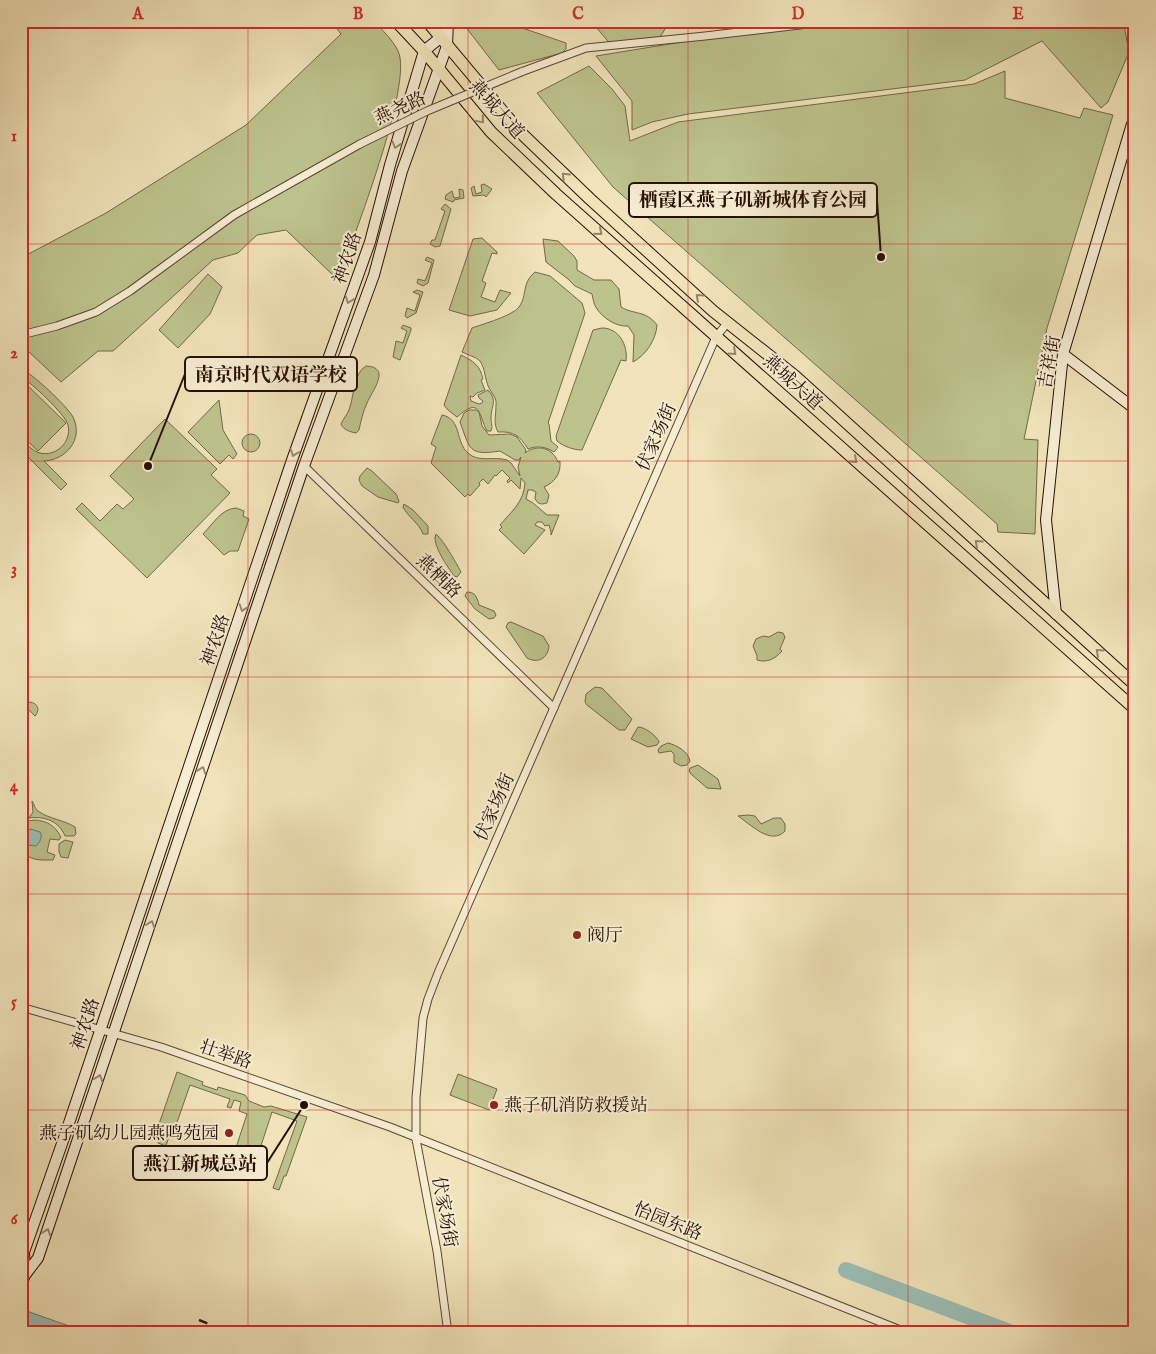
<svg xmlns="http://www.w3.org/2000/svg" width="1156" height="1354" viewBox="0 0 1156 1354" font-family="'IM FELL English','Noto Serif SC',serif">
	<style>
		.green { fill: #bdc38d; stroke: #726848 }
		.water { fill: #9cbeb5; stroke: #6d786d }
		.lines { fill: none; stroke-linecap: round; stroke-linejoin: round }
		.river { stroke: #9cbeb5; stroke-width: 16 }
		.street-casing { stroke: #5a4430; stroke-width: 9 }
		.secondary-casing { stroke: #270e02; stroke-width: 12 }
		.primary-casing { stroke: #270e02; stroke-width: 13 }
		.street { stroke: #f6edd2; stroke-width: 7 }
		.secondary { stroke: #f6edd2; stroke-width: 10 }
		.primary { stroke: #f1e4ba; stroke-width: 11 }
		.rail { stroke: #270e02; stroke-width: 2.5; stroke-dasharray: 9 9; stroke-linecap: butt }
		.street-bridge-casing { stroke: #5a4430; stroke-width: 9; stroke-linecap: butt }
		.street-bridge { stroke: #f6edd2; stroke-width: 7 }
		.oneway { stroke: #968467 }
		.oneway2 { stroke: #998974 }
		.grid { fill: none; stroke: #d62828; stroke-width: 1; stroke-opacity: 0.55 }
		.poi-dot { fill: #8f2418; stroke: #f6edd2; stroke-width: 2 }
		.labels { text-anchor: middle; stroke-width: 4; stroke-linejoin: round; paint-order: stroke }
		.street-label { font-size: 18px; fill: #270e02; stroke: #f6edd2 }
		.poi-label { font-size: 18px; fill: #270e02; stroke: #f6edd2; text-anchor: start }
		.leader { fill: none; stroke: #270e02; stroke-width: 2 }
		.callout-dot { fill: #270e02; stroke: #f6edd2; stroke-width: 2 }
		.callout { fill: #f6edd2; stroke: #270e02; stroke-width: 2 }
		.callout-label { font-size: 19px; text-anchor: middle; font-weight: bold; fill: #270e02 }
		.neatline { fill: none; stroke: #d62828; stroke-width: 2 }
		.grid-label { font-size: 16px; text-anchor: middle; font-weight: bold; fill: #d62828 }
	</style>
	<rect width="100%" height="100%" fill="#f1e4ba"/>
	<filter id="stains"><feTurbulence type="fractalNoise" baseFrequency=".004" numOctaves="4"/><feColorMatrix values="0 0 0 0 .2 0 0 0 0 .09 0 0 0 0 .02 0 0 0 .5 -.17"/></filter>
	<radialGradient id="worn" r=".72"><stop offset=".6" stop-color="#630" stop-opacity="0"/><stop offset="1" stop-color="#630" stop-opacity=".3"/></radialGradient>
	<g class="green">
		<path d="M331 21H374C382 30 393 40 398 51 414 83 352 241 338 280L286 230 257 235 238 253 213 260 113 351H98L61 382 29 352 21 353V258L106 213 246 125 341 34Z"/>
		<polygon points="461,21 502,21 566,43 566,49 562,53 499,70"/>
		<polygon points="594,21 670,21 657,42 612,46 596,27"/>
		<polygon points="811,21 1135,21 1135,26 1124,25 1129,52 1108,102 1101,108 1042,41 965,80 688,114 652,122 632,130 632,101 596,56"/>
		<polygon points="589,66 612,89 625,106 630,141 678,122 974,84 1005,71 1005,98 1080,118 1084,108 1113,115 1047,328 1024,439 1038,440 1035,534 998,532 997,524 613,187 537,93"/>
		<polygon points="481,185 484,184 492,189 486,197 484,195 473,196 471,188 474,186 476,194 482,192"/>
		<polygon points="459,189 463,190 464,198 454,200 453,202 445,199 446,195 452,191 454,198 460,197"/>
		<polygon points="445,204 451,209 440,246 435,247 430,244 432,240 435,240 445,211 441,209"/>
		<polygon points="482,238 497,252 497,254 492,253 482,281 486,283 481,297 495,302 500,290 511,293 497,310 470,316 449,310 473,239"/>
		<path d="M543 239 558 241 574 256 577 261V270L594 280H611L619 289 621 307C634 315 646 310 657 325 656 340 646 355 633 362L634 335 628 326C617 327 604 319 597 309 594 305 593 299 592 294L575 286 568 279 546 262Z"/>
		<polygon points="427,257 434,260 428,283 423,286 417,283 418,279 425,281 432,263 425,260"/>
		<path d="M535 272 550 276 582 303 585 313 548 423 549 424 551 441 558 447 554 452C546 447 538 445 528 449 520 436 514 431 498 432 493 423 496 416 496 405 497 398 492 394 489 388 485 380 485 368 480 361 476 357 468 355 462 352L472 328C483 324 512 316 519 307 528 294 521 284 535 272Z"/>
		<polygon points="208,274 222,287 210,314 178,348 159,330"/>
		<polygon points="417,290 423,292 416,313 407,318 405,316 407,308 415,311 420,295 413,292"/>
		<polygon points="403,325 411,328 411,330 400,360 393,357 396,341 403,343 407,331 401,328"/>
		<path d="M602 328C619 328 628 345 626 361L621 360 582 450C573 450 563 446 557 441L556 436 593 330Z"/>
		<path d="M461 355C473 361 480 365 483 379L481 380 485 390 477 393 473 397 470 396 471 401 479 404 482 403 483 401 479 398 478 395 488 390C498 401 491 406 491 418 491 424 493 426 491 431H487C478 414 481 396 457 417L448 410 444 405Z"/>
		<path d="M366 366C392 367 372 391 367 403 363 411 361 421 359 430L356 433C351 432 343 430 341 424 343 419 347 415 349 410 354 398 353 373 366 366Z"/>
		<path d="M21 369C32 373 67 406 73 417 84 439 66 460 44 461L67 484 61 490 21 450V439C27 444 32 451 40 453 56 457 72 442 68 425 65 414 32 383 21 377Z"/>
		<polygon points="21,379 66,423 38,451 21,435"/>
		<polygon points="219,400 223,430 237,454 233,459 229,455 220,464 188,432"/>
		<path d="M469 410H476L479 412 482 426 489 435 510 434 517 437 526 450 525 453C537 444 552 447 558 462L560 461C561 474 555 482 544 487L549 495 547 503C541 505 537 504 535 498L536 492 532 490H528L526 499 533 503 547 515H559L551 535V532L549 525 545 526 542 522H537L535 525 545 530 524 554 499 530 502 527 500 525C511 512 524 502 525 483L521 478 520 489 511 480 508 483 507 481 510 478 502 470 496 476 495 475 488 484 483 479 479 483 480 485 470 496 468 494 465 497 431 463 436 447 431 444 442 415C462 419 455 442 468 453 478 463 494 456 507 460L511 463 520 476 518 467 521 457 519 460H515L500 451C468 456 470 449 460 422L464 413Z"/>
		<polygon points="165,419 217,469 211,475 230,493 147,578 76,509 82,503 100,521 117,504 123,509 134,499 110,476"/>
		<circle cx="251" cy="443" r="9"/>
		<polygon points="367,468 372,471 396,494 399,501 398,503 378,497 362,486 359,480 360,476"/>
		<path d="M404 504 413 510 428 526V534H423C419 523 408 517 403 507Z"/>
		<path d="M236 508 244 511 243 516 249 519 238 551H230L224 555 203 534C213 524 221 509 236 508Z"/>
		<path d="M436 534C444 541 455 561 461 572L457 577 454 576C448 567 431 544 436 534Z"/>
		<path d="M467 592C476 592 477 598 479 605L494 611 496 615 494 618 489 619 475 609 465 596Z"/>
		<path d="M511 622 543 636 549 646C548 658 538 664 527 658L506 627 508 623Z"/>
		<path d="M778 632 783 633 785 637 780 649 782 651C775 659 767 663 757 660V656L753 646 756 639 763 636 769 637Z"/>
		<polygon points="595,687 602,688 632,719 625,730 619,730 587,705 585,702 586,694"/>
		<path d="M28 702C37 702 41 709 35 716L24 705Z"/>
		<path d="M638 727C645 727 657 736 659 742L657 745 648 747 631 739Z"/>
		<path d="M668 743C676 745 688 751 690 761L687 765 681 766 674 762V754L671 751 659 753 658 750 661 746Z"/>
		<polygon points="698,765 718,779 721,789 707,788 691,774 689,771 690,768"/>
		<path d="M32 801C35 805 34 808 38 811 49 819 64 820 75 827L76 834 74 836H65C59 821 45 816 29 818L33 812Z"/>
		<path d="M748 815 755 816 761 824 774 818H781L785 824V831C771 846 750 824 738 816Z"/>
		<path d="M35 820C48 821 55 826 61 837L59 840 50 839 47 852 55 855 53 860C39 860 30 861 21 850V827L28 821Z"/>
		<polygon points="65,840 73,842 68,858 61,857 59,852 59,844"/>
		<polygon points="177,1072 203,1082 202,1085 217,1090 218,1087 245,1095 249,1101 264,1107 271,1106 307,1117 286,1176 284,1176 279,1190 273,1188 297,1121 272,1112 254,1167 249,1165 250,1162 240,1159 238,1161 232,1160 247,1114 239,1111 241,1102 234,1100 231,1108 227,1107 230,1099 190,1085 174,1131 171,1130 166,1146 158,1143 162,1132 160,1131 162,1125 159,1124"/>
		<polygon points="458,1074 497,1089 489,1110 450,1095"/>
	</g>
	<g class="water">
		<path d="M30 829 40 832C43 837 40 842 36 846L27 845 22 839Z"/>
		<polygon points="21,1309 89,1333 33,1333 21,1329"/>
	</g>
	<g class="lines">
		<polyline class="river" points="846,1270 1012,1333"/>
		<defs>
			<g id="street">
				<polyline points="521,72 586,48 705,36 834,21"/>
				<polyline points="21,335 57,326 96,312 130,291 234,215 360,144"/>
				<polyline points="304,466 554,708"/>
				<polyline points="21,1007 161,1047 390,1127 908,1333"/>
				<polyline points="448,1333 437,1251 416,1139 416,1098 423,1018 428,999 438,973 716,337 728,322"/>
			</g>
			<g id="secondary">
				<polyline points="1063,354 1135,409"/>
				<polyline points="1056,614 1046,520 1063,354 1132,124 1135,125"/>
				<polyline points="25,1275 24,1252 65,1135 292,460 370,242 390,165 424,51 440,38 441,31"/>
				<polyline points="21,1285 25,1275 38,1258 304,466 374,275 402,171 447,46 448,21"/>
			</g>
			<g id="primary">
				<polyline points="396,21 424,51 491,132 556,194 1135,709"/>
				<polyline points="427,21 520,132 590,199 713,311 795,376 1135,685"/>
			</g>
		</defs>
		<use href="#street" class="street-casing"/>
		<use href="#secondary" class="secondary-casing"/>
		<use href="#primary" class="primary-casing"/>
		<use href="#street" class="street"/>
		<use href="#secondary" class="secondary"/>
		<use href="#primary" class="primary"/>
		<polyline class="rail" points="199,1320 231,1333"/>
		<defs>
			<polyline id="street-bridge" points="360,144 427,111 521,72"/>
		</defs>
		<use href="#street-bridge" class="street-bridge-casing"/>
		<use href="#street-bridge" class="street-bridge"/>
	</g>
	<defs><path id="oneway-chevron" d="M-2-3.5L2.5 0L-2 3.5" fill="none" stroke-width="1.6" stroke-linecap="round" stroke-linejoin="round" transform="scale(1.25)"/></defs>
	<g class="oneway">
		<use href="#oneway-chevron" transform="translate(481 120) rotate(50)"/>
		<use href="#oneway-chevron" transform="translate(565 176) rotate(-136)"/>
		<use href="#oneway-chevron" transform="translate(599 232) rotate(41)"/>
		<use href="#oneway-chevron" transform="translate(699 297) rotate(-138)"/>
		<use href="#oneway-chevron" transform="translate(733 352) rotate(42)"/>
		<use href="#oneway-chevron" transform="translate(854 460) rotate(42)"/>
		<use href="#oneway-chevron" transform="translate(978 543) rotate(-138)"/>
		<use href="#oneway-chevron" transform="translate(1099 652) rotate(-138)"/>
	</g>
	<g class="oneway2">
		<use href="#oneway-chevron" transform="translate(396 145) rotate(107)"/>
		<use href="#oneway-chevron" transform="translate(349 300) rotate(110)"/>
		<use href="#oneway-chevron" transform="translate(294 453) rotate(110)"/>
		<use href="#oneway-chevron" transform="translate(243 608) rotate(109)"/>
		<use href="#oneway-chevron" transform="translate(202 770) rotate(-71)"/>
		<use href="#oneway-chevron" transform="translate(151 924) rotate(-71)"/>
		<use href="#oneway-chevron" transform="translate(99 1078) rotate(-71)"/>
		<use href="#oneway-chevron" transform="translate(47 1232) rotate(-71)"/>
	</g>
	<path class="grid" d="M248 21V1333M468 21V1333M688 21V1333M908 21V1333M21 244H1135M21 461H1135M21 677H1135M21 894H1135M21 1110H1135"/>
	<g class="poi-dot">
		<circle cx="577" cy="935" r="5"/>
		<circle cx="494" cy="1105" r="5"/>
		<circle cx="229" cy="1133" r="5"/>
	</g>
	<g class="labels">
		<g class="street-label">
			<text transform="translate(400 108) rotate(-25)" y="6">燕尧路</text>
			<text transform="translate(497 109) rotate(48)" y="6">燕城大道</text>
			<text transform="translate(347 258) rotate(-71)" y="6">神农路</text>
			<text transform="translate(1049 362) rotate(-80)" y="6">吉祥街</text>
			<text transform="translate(793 382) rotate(42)" y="6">燕城大道</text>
			<text transform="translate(656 437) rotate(-66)" y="6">伏家场街</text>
			<text transform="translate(439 576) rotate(44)" y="6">燕栖路</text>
			<text transform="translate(215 640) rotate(-71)" y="6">神农路</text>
			<text transform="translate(494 807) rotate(-66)" y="6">伏家场街</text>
			<text transform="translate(85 1024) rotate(-72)" y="6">神农路</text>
			<text transform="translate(226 1054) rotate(19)" y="6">壮举路</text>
			<text transform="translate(445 1212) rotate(80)" y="6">伏家场街</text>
			<text transform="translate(668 1221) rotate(22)" y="6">怡园东路</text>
		</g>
		<g class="poi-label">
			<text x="587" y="941">阀厅</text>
			<text x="504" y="1111">燕子矶消防救援站</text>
			<text x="219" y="1139" text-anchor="end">燕子矶幼儿园燕鸣苑园</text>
		</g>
	</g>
	<path class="leader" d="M881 257L877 200M148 466L185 374M304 1105L267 1163"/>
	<g class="callout-dot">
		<circle cx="881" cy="257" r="5"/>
		<circle cx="148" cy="466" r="5"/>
		<circle cx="304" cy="1105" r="5"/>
	</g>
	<g class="callout">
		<rect x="629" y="183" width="248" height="34" rx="5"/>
		<rect x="185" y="357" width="172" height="34" rx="5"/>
		<rect x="133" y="1146" width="134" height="34" rx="5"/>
	</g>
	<g class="callout-label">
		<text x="753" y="206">栖霞区燕子矶新城体育公园</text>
		<text x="271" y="381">南京时代双语学校</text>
		<text x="200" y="1170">燕江新城总站</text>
	</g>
	<rect width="1156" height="1354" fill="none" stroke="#f1e4ba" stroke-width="55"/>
	<rect x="28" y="28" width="1100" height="1298" class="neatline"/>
	<g class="grid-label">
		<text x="138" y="19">A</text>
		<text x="358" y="19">B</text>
		<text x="578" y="19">C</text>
		<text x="798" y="19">D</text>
		<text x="1018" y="19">E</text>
		<text x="14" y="141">1</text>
		<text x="14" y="358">2</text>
		<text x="14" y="574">3</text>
		<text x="14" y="791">4</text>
		<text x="14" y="1007">5</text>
		<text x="14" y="1224">6</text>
	</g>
	<rect width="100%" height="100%" filter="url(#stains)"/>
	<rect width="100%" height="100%" fill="url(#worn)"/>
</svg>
